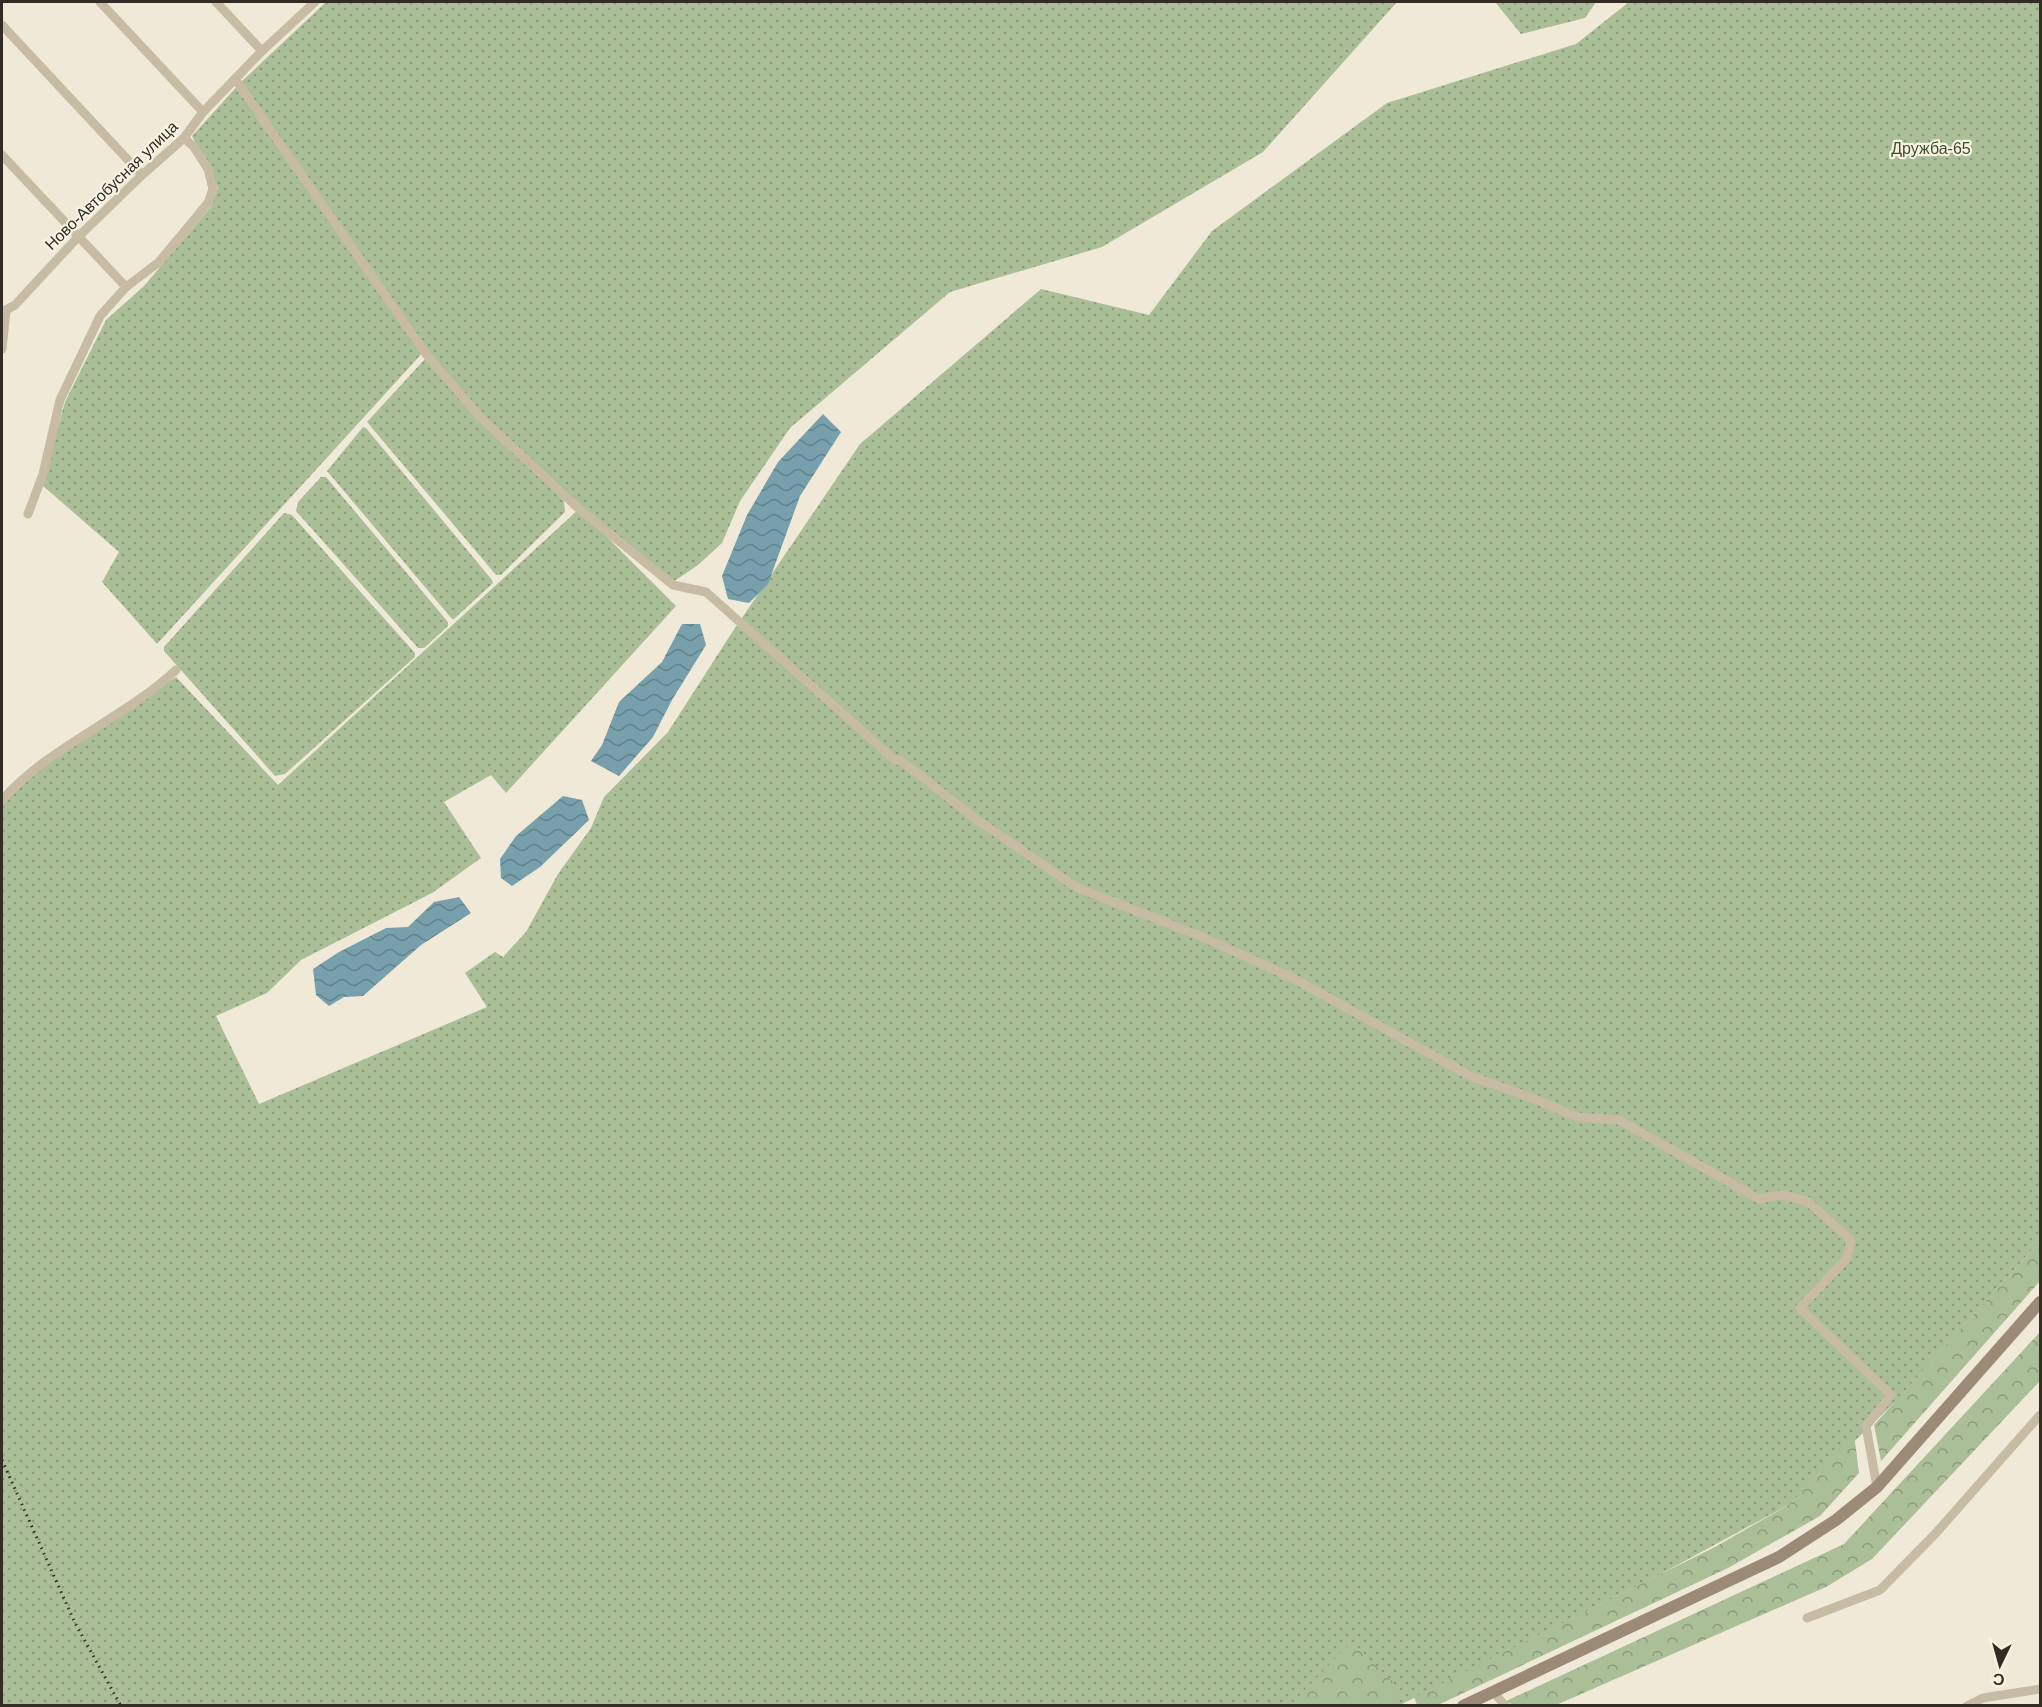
<svg xmlns="http://www.w3.org/2000/svg" width="2042" height="1707" viewBox="0 0 2042 1707" font-family="Arial,sans-serif">
	<style>
		.grass { fill: url(#grass-dots) }
		.forest { fill: url(#forest-crowns) }
		.water { fill: url(#water-waves) }
		.lines { fill: none; stroke-linecap: round; stroke-linejoin: round }
		.street { stroke: #c7bba4; stroke-width: 9 }
		.secondary { stroke: #9b8a76; stroke-width: 12 }
		.rail { stroke: #332c25; stroke-width: 3; stroke-dasharray: 1.5 4.5; stroke-linecap: butt }
		.labels { text-anchor: middle; stroke-width: 4.5; stroke-linejoin: round; paint-order: stroke }
		.park-label { font-size: 16px; fill: #3b502a; stroke: #f8f2e3 }
		.street-label { font-size: 16px; fill: #332c25; stroke: #f8f2e3 }
	</style>
	<defs>
		<pattern id="grass-dots" width="8" height="8" patternUnits="userSpaceOnUse" patternTransform="scale(1.5)"><rect width="8" height="8" fill="#aabe98"/><path d="M2 2h.1M6 6h.1" fill="none" stroke="#8b9b7c" stroke-width="1.8" stroke-linecap="round"/></pattern>
		<pattern id="forest-crowns" width="20" height="18" patternUnits="userSpaceOnUse" patternTransform="scale(1.5)"><rect width="20" height="18" fill="#aabe98"/><path d="M2 6a3 3 0 1 1 6 0M12 15a3 3 0 1 1 6 0" fill="none" stroke="#8b9b7c"/></pattern>
		<pattern id="water-waves" width="16" height="10" patternUnits="userSpaceOnUse" patternTransform="scale(1.5)"><rect width="16" height="10" fill="#77a0ac"/><path d="M0 5q4-4 8 0t8 0" fill="none" stroke="#62838c"/></pattern>
	</defs>
	<rect width="100%" height="100%" fill="#f0e9d7"/>
	<g class="grass">
		<polygon points="326,2 1397,2 1263,152 1102,247 950,292 790,428 740,501 722,543 698,565 673,582 577,503 480,415 426,349 157,644 102,582 119,552 42,485 65,402 106,320 144,286 211,207 218,188 192,136 241,82"/>
		<polygon points="1495,2 1596,2 1585,18 1521,34"/>
		<polygon points="1629,2 2040,2 2040,1241 1897,1400 1790,1504 1657,1576 1400,1705 2,1705 2,805 20,785 63,753 176,677 278,785 579,509 676,606 506,793 491,775 444,802 481,858 432,893 301,960 267,993 216,1016 259,1104 487,1007 465,973 495,952 503,957 526,932 558,874 591,828 604,797 668,732 729,637 860,444 1041,289 1149,315 1212,231 1387,103 1576,44"/>
		<polygon points="425,359 564,501 565,512 501,575 496,575 367,422"/>
		<polygon points="363,427 366,428 492,580 493,583 454,619 452,619 327,471"/>
		<polygon points="321,477 326,477 448,622 448,626 424,648 418,648 296,511 298,502"/>
		<polygon points="284,513 292,515 415,653 415,657 285,774 275,776 164,651 164,647"/>
	</g>
	<g class="forest">
		<polygon points="2040,1241 2040,1281 1881,1461 1874,1425"/>
		<polygon points="2040,1332 2040,1381 1872,1559 1826,1587 1556,1705 1516,1705 1504,1702 1844,1544"/>
		<polygon points="1854,1434 1859,1473 1820,1516 1728,1568 1438,1705 1417,1705 1414,1697 1715,1547 1790,1504"/>
		<polygon points="1351,1642 1393,1682 1400,1705 1290,1705"/>
	</g>
	<g class="water">
		<polygon points="823,414 841,432 800,496 768,584 749,603 728,599 722,576 747,515 778,462"/>
		<polygon points="682,624 700,624 706,645 672,700 653,737 619,776 591,761 602,745 619,702 662,662"/>
		<polygon points="563,796 582,800 589,820 540,867 512,886 501,878 500,859 516,836"/>
		<polygon points="459,897 471,913 421,945 363,996 344,997 329,1006 316,995 313,969 339,952 386,928 408,927 434,902"/>
	</g>
	<g class="lines">
		<g class="street">
			<polyline points="100,2 203,112"/>
			<polyline points="216,2 262,51"/>
			<polyline points="2,25 142,175"/>
			<polyline points="235,79 426,354 480,417 577,507 673,585 706,592 895,760 901,761 980,822 1076,887 1200,936 1291,977 1470,1076 1535,1099 1577,1117 1619,1120 1759,1199 1781,1195 1807,1201 1851,1240 1847,1258 1800,1308 1891,1395 1866,1426 1877,1487"/>
			<polyline points="2,155 126,287"/>
			<polyline points="6,310 15,305 78,237 142,175 184,138 203,112 262,51 315,2"/>
			<polyline points="2,349 6,310"/>
			<polyline points="28,514 43,474 60,400 100,316 126,287 159,262 208,203 213,189 208,169 194,147 184,138"/>
			<path d="M2 800C51 745 122 720 176 670"/>
			<polyline points="1807,1618 1880,1590 1936,1533 2040,1415"/>
			<polyline points="1493,1691 1505,1706"/>
			<polyline points="1967,1706 1983,1698 2040,1689"/>
		</g>
		<polyline class="secondary" points="1463,1706 1779,1557 1836,1520 1877,1487 2040,1302"/>
		<polyline class="rail" points="2,1460 75,1623 121,1706"/>
	</g>
	<g class="labels">
		<g class="park-label">
			<text x="1931" y="154">Дружба-65</text>
		</g>
		<g class="street-label">
			<text transform="translate(111 185) rotate(-44)" y="6">Ново-Автобусная улица</text>
		</g>
	</g>
	<rect width="2042" height="1707" fill="none" stroke="#332c25" stroke-width="6"/>
	<g transform="translate(2000 1665) rotate(185)" stroke="#f8f2e3" stroke-width="4.5" paint-order="stroke">
	<path d="M0-4.5L10 22L0 15L-10 22Z" fill="#332c25"/>
	<text y="-9" font-size="16" font-weight="bold" text-anchor="middle" fill="#332c25">С</text>
	</g>
</svg>
